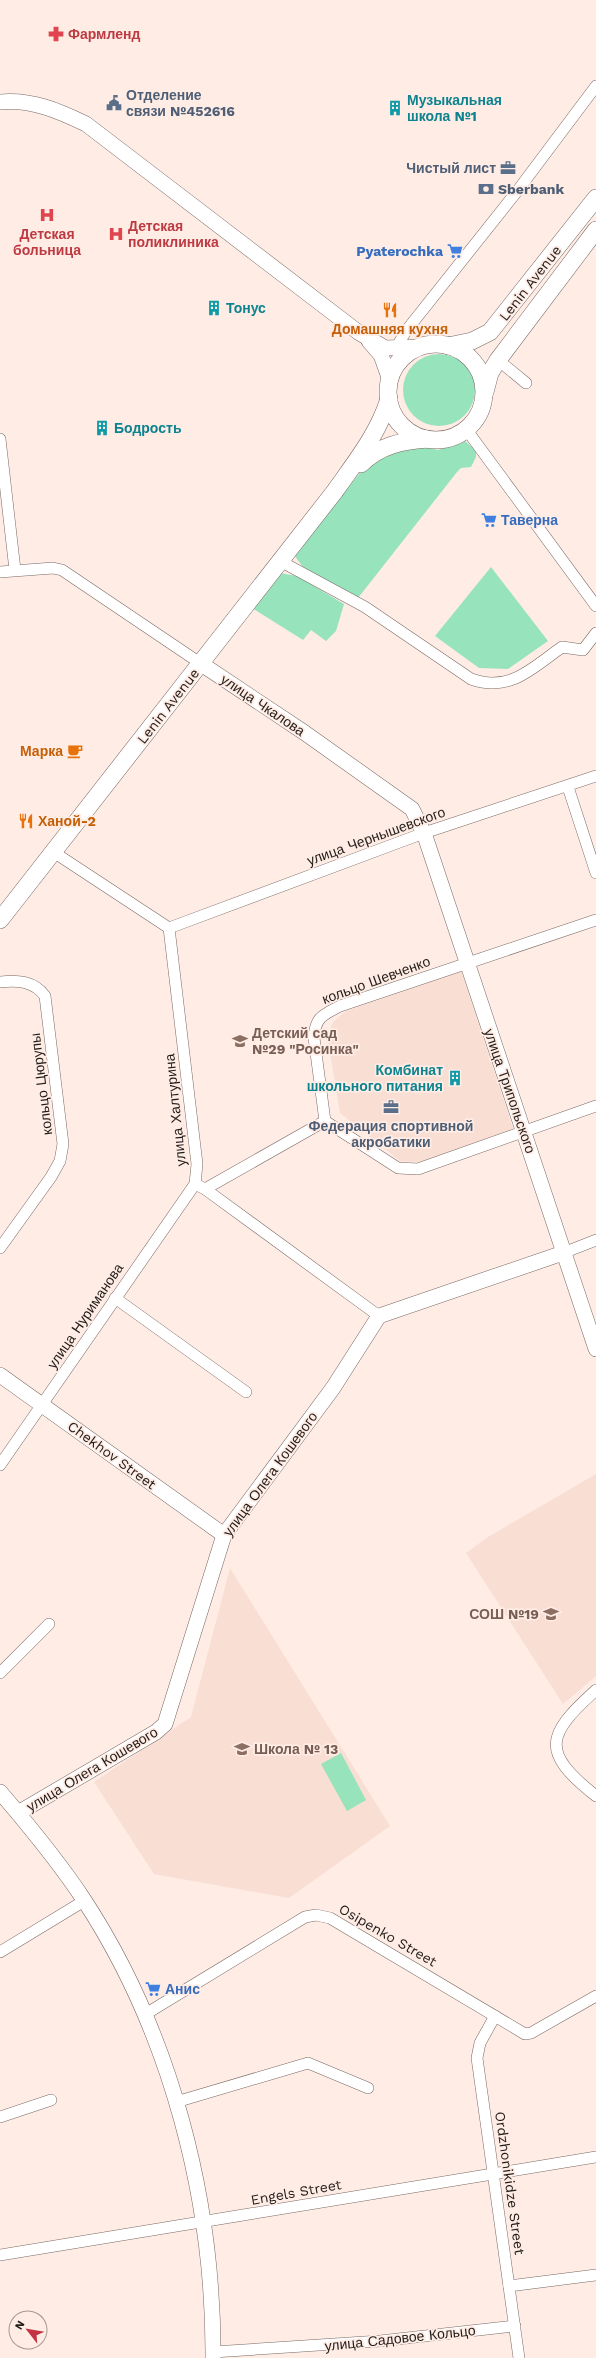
<svg xmlns="http://www.w3.org/2000/svg" width="596" height="2358" viewBox="0 0 596 2358" font-family="'Work Sans',sans-serif">
	<style>
		.built { fill: #f9ded4 }
		.green { fill: #96e3bc }
		.lines { fill: none; stroke-linecap: round; stroke-linejoin: round }
		.street-casing { stroke: #796963; stroke-width: 12 }
		.secondary-casing { stroke: #796963; stroke-width: 16 }
		.primary-casing { stroke: #796963; stroke-width: 18 }
		.street { stroke: #fff; stroke-width: 11 }
		.secondary { stroke: #fff; stroke-width: 15 }
		.primary { stroke: #fff; stroke-width: 17 }
		.labels { text-anchor: middle; stroke-width: 3.5; stroke-linejoin: round; paint-order: stroke }
		.health-label { font-size: 14px; font-weight: bold; fill: #be3a42; stroke: #feece5; text-anchor: start }
		.service-label { font-size: 14px; font-weight: bold; fill: #4e5e75; stroke: #feece5; text-anchor: start }
		.culture-label { font-size: 14px; font-weight: bold; fill: #0d838f; stroke: #feece5; text-anchor: start }
		.shop-label { font-size: 14px; font-weight: bold; fill: #366cbe; stroke: #feece5; text-anchor: start }
		.street-label { font-size: 14px; fill: #221c19; stroke: #feece5 }
		.food-label { font-size: 14px; font-weight: bold; fill: #c56008; stroke: #feece5 }
		.education-label { font-size: 14px; font-weight: bold; fill: #785e54; stroke: #feece5; text-anchor: start }
	</style>
	<rect width="100%" height="100%" fill="#feece5"/>
	<g class="built">
		<polygon points="461,971 514,1131 420,1162 400,1161 340,1113 328,1040 330,1030 333,1022 346,1011"/>
		<polygon points="596,1474 596,1676 563,1704 466,1553 488,1537"/>
		<polygon points="230,1568 390,1826 289,1898 154,1874 94,1782 191,1717"/>
	</g>
	<g class="green">
		<circle cx="439" cy="390" r="36"/>
		<polygon points="464,440 476,451 476,457 471,467 461,468 457,472 358,598 303,567 294,555 367,464 414,444 438,450"/>
		<polygon points="491,567 548,641 508,669 479,668 435,636"/>
		<polygon points="280,573 297,576 344,604 336,631 326,641 311,630 303,640 252,608"/>
		<polygon points="341,1753 366,1800 347,1811 321,1764"/>
	</g>
	<g class="lines">
		<defs>
			<g id="street">
				<polyline points="396,348 406,331 518,190 596,86"/>
				<polyline points="498,360 526,383"/>
				<polyline points="466,429 596,606"/>
				<polyline points="0,439 15,570"/>
				<path d="M280 561 365 607 471 679C510 693 532 668 562 647L583 650 596 633"/>
				<polyline points="0,572 53,568 62,570 200,663"/>
				<polyline points="568,787 596,873"/>
				<polyline points="58,855 169,928"/>
				<path d="M596 920 340 1006C323 1015 315 1017 314 1038L325 1121 398 1168 418 1169 596 1106"/>
				<polyline points="169,928 424,833 596,776"/>
				<path d="M0 982C18 980 34 981 45 996L63 1144 60 1161 51 1177 0 1248"/>
				<polyline points="195,1184 205,1189 379,1316"/>
				<polyline points="205,1189 325,1121"/>
				<polyline points="563,1253 596,1240"/>
				<polyline points="115,1298 246,1392"/>
				<polyline points="0,1465 195,1184 197,1164 169,928"/>
				<polyline points="0,1673 49,1624"/>
				<path d="M596 1690C546 1735 540 1752 596 1796"/>
				<polyline points="0,1952 84,1901"/>
				<polyline points="144,2015 305,1917 316,1915 330,1918 525,2034 531,2033 596,1996"/>
				<polyline points="495,2016 480,2043 477,2058 519,2358"/>
				<polyline points="176,2102 308,2063 368,2088"/>
				<polyline points="0,2117 51,2100"/>
				<polyline points="0,2255 596,2157"/>
				<polyline points="509,2286 596,2275"/>
				<polyline points="213,2352 380,2341 515,2326"/>
			</g>
			<g id="secondary">
				<path d="M0 102C32 99 59 111 86 124L358 332 385 348 420 347"/>
				<polyline points="369,341 381,355 390,380"/>
				<polyline points="200,663 305,733 412,809 424,833 596,1349"/>
				<polyline points="0,1375 224,1535"/>
				<path d="M0 1792C30 1827 59 1862 84 1900 171 2033 214 2200 213 2358"/>
				<polyline points="18,1813 156,1732 165,1724 224,1535 333,1388 379,1316 563,1253"/>
			</g>
			<g id="primary">
				<circle cx="436" cy="392" r="48"/>
				<polyline points="448,346 472,341 490,332 596,198"/>
				<polyline points="485,392 490,373 498,360 596,230"/>
				<path d="M361 464C380 445 402 441 427 439"/>
				<path d="M0 920 335 491C356 461 378 434 389 399"/>
			</g>
		</defs>
		<use href="#street" class="street-casing"/>
		<use href="#secondary" class="secondary-casing"/>
		<use href="#primary" class="primary-casing"/>
		<use href="#street" class="street"/>
		<use href="#secondary" class="secondary"/>
		<use href="#primary" class="primary"/>
	</g>
	<defs>
		<symbol id="pharmacy-bare" viewBox="-9 -9 18 18"><path d="M-2-6h4v4h4v4h-4v4h-4v-4h-4v-4h4Z" fill="#e0444e" stroke="#feece5" stroke-width="2.5" paint-order="stroke"/></symbol>
		<symbol id="civic-bare" viewBox="-9 -9 18 18"><path d="M-.6-6.5H3V-4.5H.6V-3L4-1V1h2V6H-6V1h2V-1L-.6-3ZM-1.2 2.5V6h2.4V2.5Z" fill="#5c6f8a" stroke="#feece5" stroke-width="2.5" paint-order="stroke"/></symbol>
		<symbol id="building-bare" viewBox="-9 -9 18 18"><path d="M-4-6H4V6H1V3H-1V6H-4ZM-2.5-4.3h1.7v1.8h-1.7ZM.8-4.3h1.7v1.8H.8ZM-2.5-1h1.7V.8h-1.7ZM.8-1h1.7V.8H.8Z" fill="#0f9aa8" stroke="#feece5" stroke-width="2.5" paint-order="stroke"/></symbol>
		<symbol id="office-bare" viewBox="-9 -9 18 18"><path d="M-6-3h4V-5.5h4V-3h4V5H-6ZM-1-4.5V-3h2v-1.5ZM-6 0V1H6V0Z" fill="#5c6f8a" stroke="#feece5" stroke-width="2.5" paint-order="stroke"/></symbol>
		<symbol id="bank-bare" viewBox="-9 -9 18 18"><path d="M-6-4H6V4H-6ZM0-2.3a2.3 2.3 0 1 0 0 4.6a2.3 2.3 0 1 0 0-4.6Z" fill="#5c6f8a" stroke="#feece5" stroke-width="2.5" paint-order="stroke"/></symbol>
		<symbol id="hospital-bare" viewBox="-9 -9 18 18"><path d="M-5-5h3v3.5h4V-5h3V5h-3V1.5h-4V5h-3Z" fill="#e0444e" stroke="#feece5" stroke-width="2.5" paint-order="stroke"/></symbol>
		<symbol id="supermarket-bare" viewBox="-9 -9 18 18"><path d="M-6-5.5h2.5l.6 2H6L4.5 2H-2.5L-4.4-4H-6ZM-1.5 3.2a1.3 1.3 0 1 0 .1 0ZM3 3.2a1.3 1.3 0 1 0 .1 0Z" fill="#3f7fe0" stroke="#feece5" stroke-width="2.5" paint-order="stroke"/></symbol>
		<symbol id="restaurant-bare" viewBox="-9 -9 18 18"><path d="M-5-6h1v4h1v-4h1v4h1v-4h1v5L-1.5 .5V6h-2V.5L-5-1ZM5-6V6H3V1.5H1.5Q1.5-4 5-6Z" fill="#e8710a" stroke="#feece5" stroke-width="2.5" paint-order="stroke"/></symbol>
		<symbol id="cafe-bare" viewBox="-9 -9 18 18"><path d="M-5.5-4.5H6V0H3Q3 3.5 0 3.5H-2.5Q-5.5 3.5-5.5 0ZM3-3.2v2h1.7v-2ZM-6 4.5H4V6H-6Z" fill="#e8710a" stroke="#feece5" stroke-width="2.5" paint-order="stroke"/></symbol>
		<symbol id="school-bare" viewBox="-9 -9 18 18"><path d="M0-5L7-2L0 1L-7-2ZM-4 1L0 2.5L4 1V4Q0 6-4 4Z" fill="#8d6e63" stroke="#feece5" stroke-width="2.5" paint-order="stroke"/></symbol>
	</defs>
	<g fill-rule="evenodd">
		<use href="#pharmacy-bare" x="45" y="23" width="22" height="22"/>
		<use href="#civic-bare" x="103" y="92" width="22" height="22"/>
		<use href="#building-bare" x="384" y="97" width="22" height="22"/>
		<use href="#office-bare" x="497" y="157" width="22" height="22"/>
		<use href="#bank-bare" x="475" y="178" width="22" height="22"/>
		<use href="#hospital-bare" x="36" y="204" width="22" height="22"/>
		<use href="#hospital-bare" x="105" y="223" width="22" height="22"/>
		<use href="#supermarket-bare" x="444" y="240" width="22" height="22"/>
		<use href="#building-bare" x="203" y="297" width="22" height="22"/>
		<use href="#restaurant-bare" x="379" y="299" width="22" height="22"/>
		<use href="#building-bare" x="91" y="417" width="22" height="22"/>
		<use href="#supermarket-bare" x="478" y="509" width="22" height="22"/>
		<use href="#cafe-bare" x="64" y="740" width="22" height="22"/>
		<use href="#restaurant-bare" x="15" y="810" width="22" height="22"/>
		<use href="#school-bare" x="229" y="1030" width="22" height="22"/>
		<use href="#building-bare" x="444" y="1067" width="22" height="22"/>
		<use href="#office-bare" x="380" y="1096" width="22" height="22"/>
		<use href="#school-bare" x="540" y="1603" width="22" height="22"/>
		<use href="#school-bare" x="231" y="1738" width="22" height="22"/>
		<use href="#supermarket-bare" x="142" y="1978" width="22" height="22"/>
	</g>
	<g class="labels">
		<g class="health-label">
			<text x="68" y="39">Фармленд</text>
			<text x="128" y="231">Детская<tspan x="128" dy="16">поликлиника</tspan></text>
			<text x="47" y="239" text-anchor="middle">Детская<tspan x="47" dy="16">больница</tspan></text>
		</g>
		<g class="service-label">
			<text x="126" y="100">Отделение<tspan x="126" dy="16">связи №452616</tspan></text>
			<text x="496" y="173" text-anchor="end">Чистый лист</text>
			<text x="498" y="194">Sberbank</text>
			<text x="391" y="1131" text-anchor="middle">Федерация спортивной<tspan x="391" dy="16">акробатики</tspan></text>
		</g>
		<g class="culture-label">
			<text x="407" y="105">Музыкальная<tspan x="407" dy="16">школа №1</tspan></text>
			<text x="226" y="313">Тонус</text>
			<text x="114" y="433">Бодрость</text>
			<text x="443" y="1075" text-anchor="end">Комбинат<tspan x="443" dy="16">школьного питания</tspan></text>
		</g>
		<g class="shop-label">
			<text x="443" y="256" text-anchor="end">Pyaterochka</text>
			<text x="501" y="525">Таверна</text>
			<text x="165" y="1994">Анис</text>
		</g>
		<g class="street-label">
			<text transform="translate(530 283) rotate(-52)" y="5">Lenin Avenue</text>
			<text transform="translate(263 705) rotate(34)" y="5">улица Чкалова</text>
			<text transform="translate(168 706) rotate(-52)" y="5">Lenin Avenue</text>
			<text transform="translate(376 836) rotate(-20)" y="5">улица Чернышевского</text>
			<text transform="translate(376 980) rotate(-20)" y="5">кольцо Шевченко</text>
			<text transform="translate(41 1084) rotate(-97)" y="5">кольцо Цюрупы</text>
			<text transform="translate(510 1091) rotate(71)" y="5">улица Трипольского</text>
			<text transform="translate(175 1110) rotate(-96)" y="5">улица Халтурина</text>
			<text transform="translate(85 1316) rotate(-56)" y="5">улица Нуриманова</text>
			<text transform="translate(112 1455) rotate(36)" y="5">Chekhov Street</text>
			<text transform="translate(270 1474) rotate(-54)" y="5">улица Олега Кошевого</text>
			<text transform="translate(92 1769) rotate(-31)" y="5">улица Олега Кошевого</text>
			<text transform="translate(388 1935) rotate(30)" y="5">Osipenko Street</text>
			<text transform="translate(510 2183) rotate(82)" y="5">Ordzhonikidze Street</text>
			<text transform="translate(296 2192) rotate(-10)" y="5">Engels Street</text>
			<text transform="translate(400 2338) rotate(-6)" y="5">улица Садовое Кольцо</text>
		</g>
		<g class="food-label">
			<text x="390" y="334">Домашняя кухня</text>
			<text x="63" y="756" text-anchor="end">Марка</text>
			<text x="38" y="826" text-anchor="start">Ханой-2</text>
		</g>
		<g class="education-label">
			<text x="252" y="1038">Детский сад<tspan x="252" dy="16">№29 "Росинка"</tspan></text>
			<text x="539" y="1619" text-anchor="end">СОШ №19</text>
			<text x="254" y="1754">Школа № 13</text>
		</g>
	</g>
	<g transform="translate(28 2330) rotate(301)"><circle r="19" fill="#feece5" stroke="#a69993"/>
	<path d="M0-3L7 15L0 10L-7 15Z" fill="#c33242"/>
	<text y="-6" font-size="11" font-weight="bold" text-anchor="middle" fill="#221c19">N</text>
	</g>
</svg>
